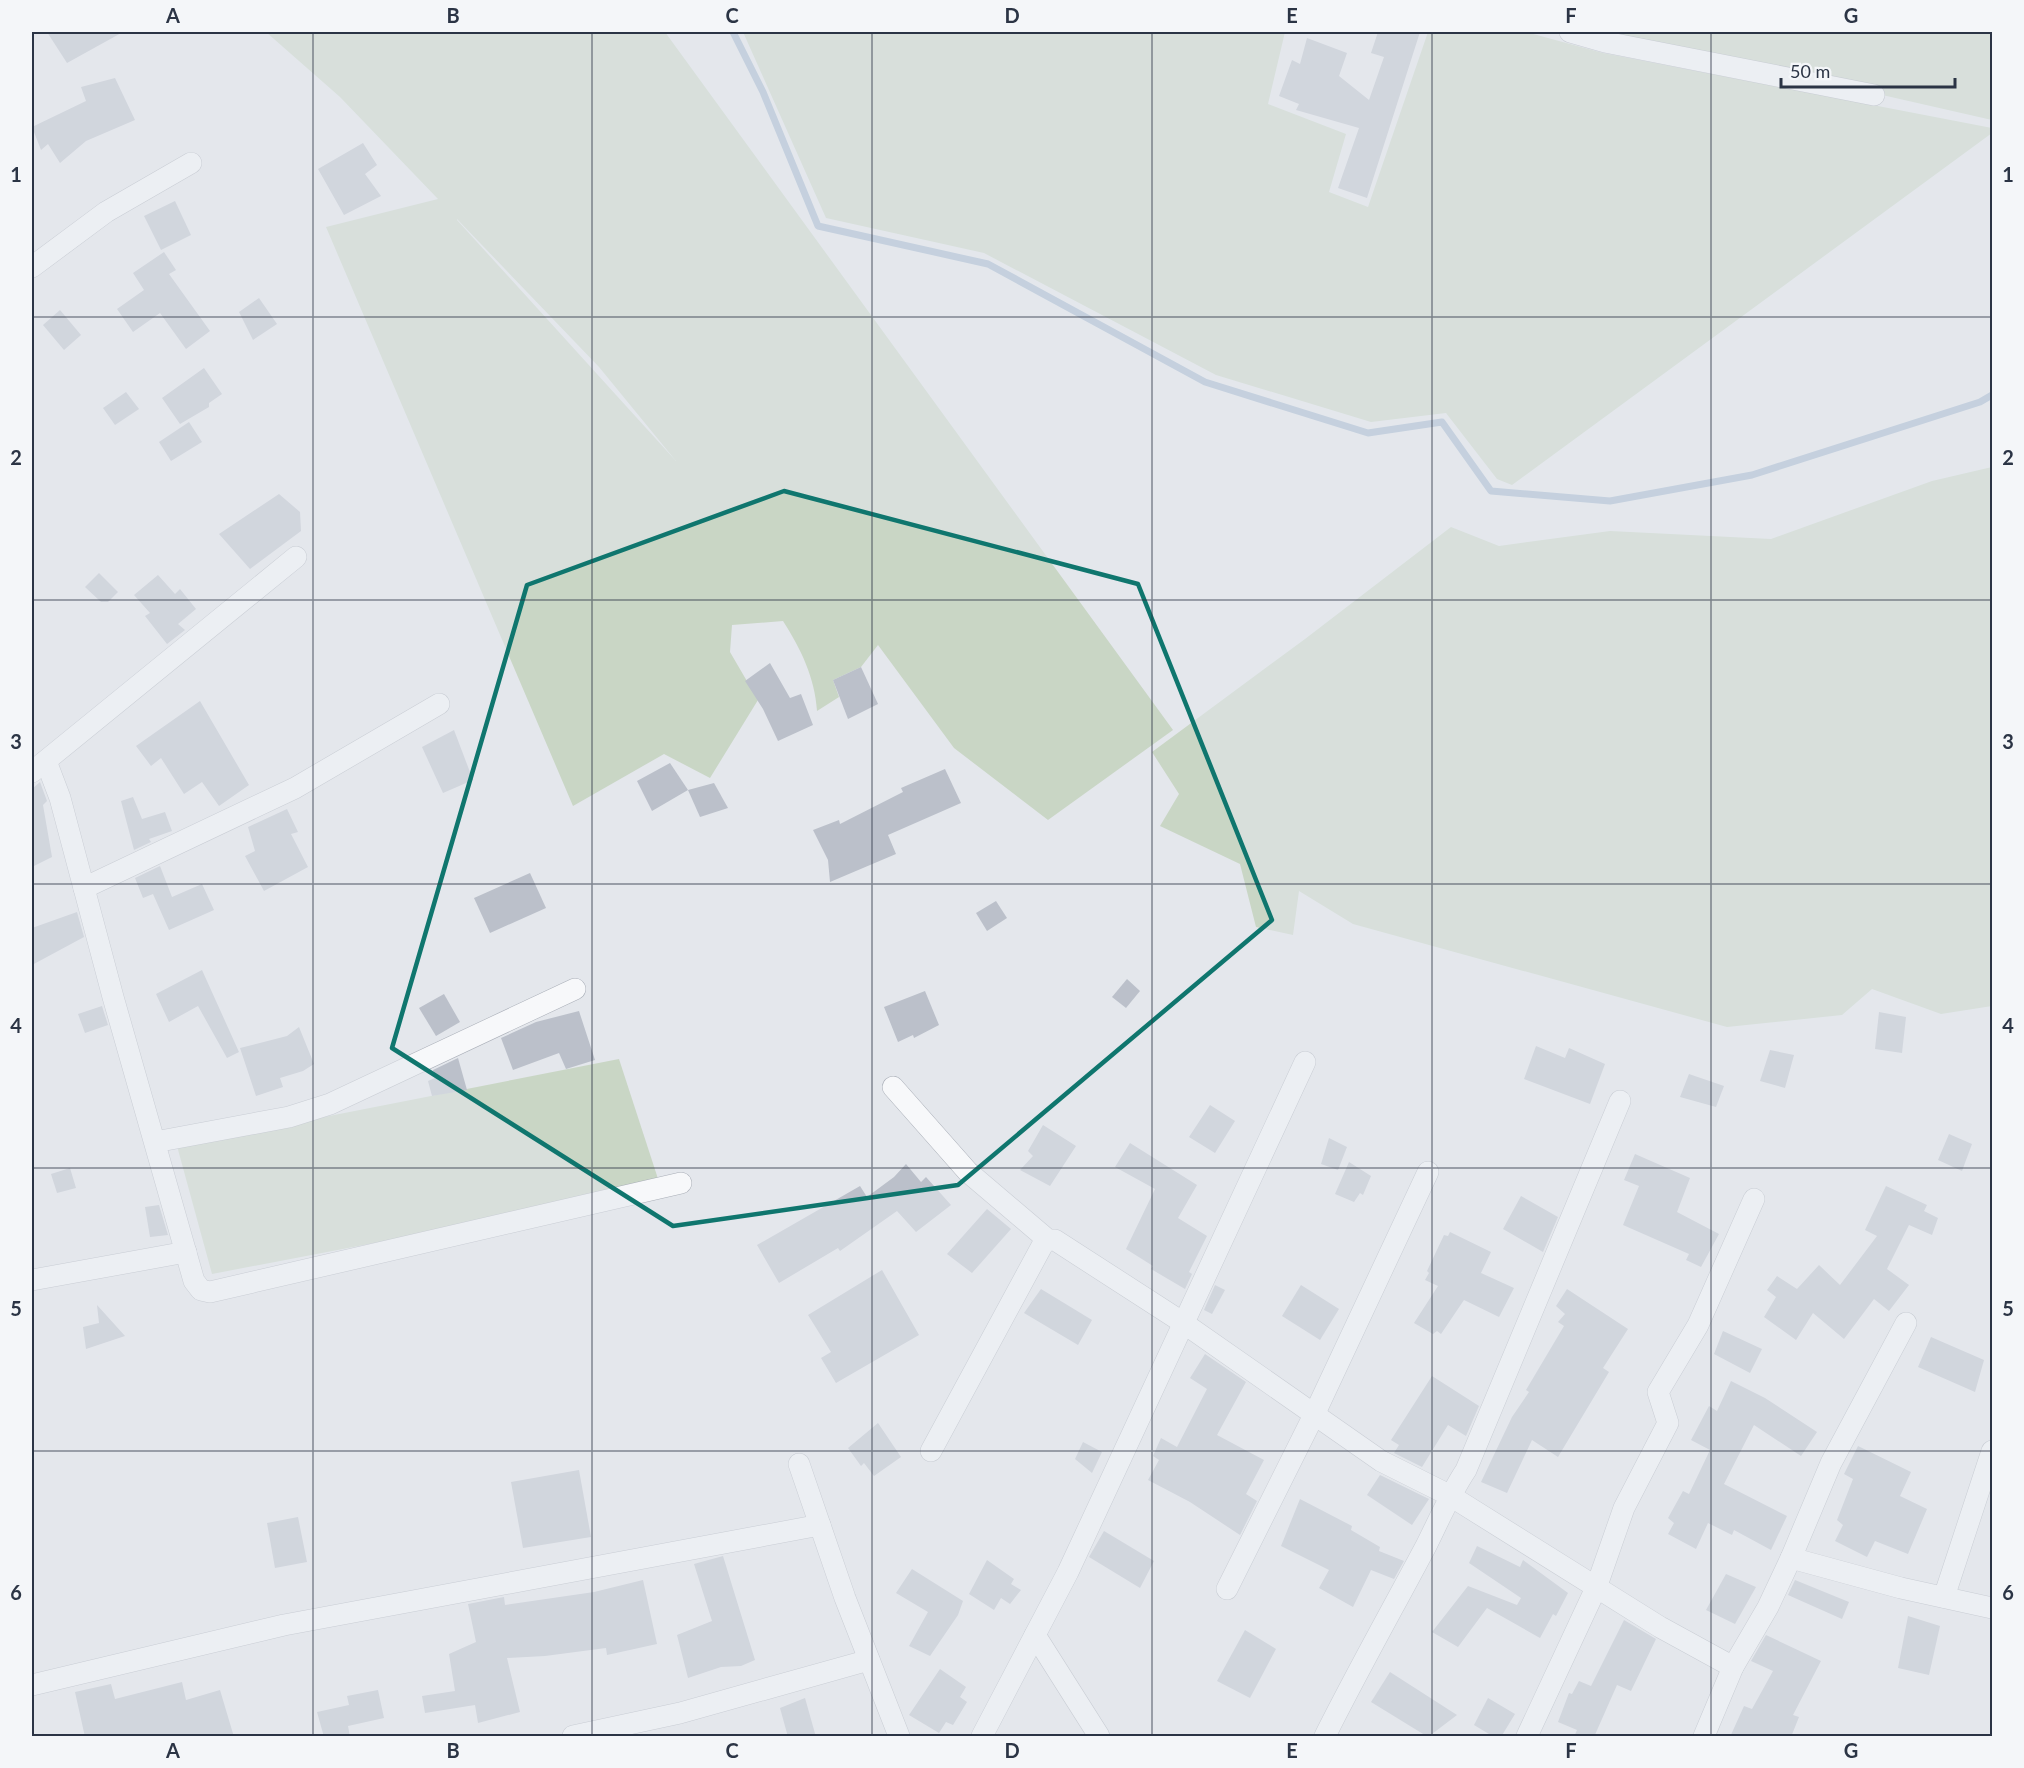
<svg xmlns="http://www.w3.org/2000/svg" width="2024" height="1768" viewBox="0 0 2024 1768" font-family="Lato,sans-serif">
	<style>
		.green { fill: #c9d6c5; fill-rule: evenodd }
		.lines { fill: none; stroke-linecap: round; stroke-linejoin: round }
		.stream { stroke: #9fb4cc; stroke-width: 7 }
		.building { fill: #bbc0ca }
		.street-casing { stroke: #a9aeb7; stroke-width: 22 }
		.street { stroke: #f7f8fa; stroke-width: 21 }
		.marked { fill: none; stroke: #0f766e; stroke-width: 4.5; stroke-linejoin: round }
		.grid { fill: none; stroke: #2b3445; stroke-width: 1.5; stroke-opacity: 0.55 }
		.neatline { fill: none; stroke: #2b3445; stroke-width: 2 }
		.grid-label { font-size: 20px; text-anchor: middle; font-weight: bold; fill: #2b3445 }
	</style>
	<rect width="100%" height="100%" fill="#e4e7ec"/>
	<g class="green">
		<path d="M266 32H665L1173 730 1048 820 954 748 878 645 861 667 833 680 839 697 817 711C815 678 801 649 783 621L732 625 730 652 758 700 710 778 664 754 573 806 326 227 438 199 340 97ZM457 219 599 367 676 461 457 220Z"/>
		<polygon points="743,32 1285,32 1268,104 1346,134 1329,192 1368,207 1428,32 1526,32 1603,53 1992,128 1992,133 1512,485 1497,479 1446,413 1371,422 1216,375 984,253 826,218"/>
		<polygon points="1606,32 1992,32 1992,120"/>
		<polygon points="1992,467 1992,1006 1941,1014 1872,989 1842,1015 1727,1027 1353,924 1299,891 1293,935 1256,927 1240,864 1160,826 1179,794 1152,752 1305,639 1451,527 1499,546 1610,531 1771,539 1932,481"/>
		<polygon points="619,1059 661,1188 212,1274 177,1146"/>
	</g>
	<g class="lines">
		<polyline class="stream" points="733,32 763,92 818,226 988,264 1205,382 1368,433 1442,422 1491,491 1610,501 1752,475 1980,402 1992,395"/>
	</g>
	<g class="building">
		<polygon points="47,32 123,32 67,63"/>
		<polygon points="1378,32 1420,32 1367,198 1338,188 1359,128 1296,110 1299,104 1279,96 1292,60 1300,64 1307,38 1347,53 1339,76 1369,100 1384,57 1371,53"/>
		<polygon points="115,78 135,120 86,141 60,163 48,144 41,150 32,127 86,101 81,87"/>
		<polygon points="363,143 377,165 365,174 381,196 344,215 318,169"/>
		<polygon points="175,201 191,235 161,250 144,216"/>
		<polygon points="164,252 176,270 169,274 210,331 186,349 160,313 133,332 117,309 144,290 133,273"/>
		<polygon points="259,298 277,324 253,340 239,312"/>
		<polygon points="60,310 81,335 64,350 43,325"/>
		<polygon points="204,368 222,394 209,403 209,407 180,424 162,398"/>
		<polygon points="126,392 139,409 115,425 103,408"/>
		<polygon points="189,422 202,442 171,461 159,442"/>
		<polygon points="279,494 300,512 301,531 250,569 219,534"/>
		<polygon points="99,573 118,592 108,602 101,602 85,587"/>
		<polygon points="158,575 175,594 180,589 196,609 178,624 185,630 167,644 145,616 150,613 134,595"/>
		<polygon points="770,663 790,698 801,694 813,725 778,741 763,709 745,681"/>
		<polygon points="861,667 878,704 848,719 833,680"/>
		<polygon points="200,701 249,785 219,806 202,782 184,794 161,758 151,766 136,746"/>
		<polygon points="454,730 473,780 443,793 422,747"/>
		<polygon points="670,763 688,790 652,811 637,781"/>
		<polygon points="945,769 961,803 888,835 896,854 830,882 828,860 813,830 839,820 840,824 903,792 901,788"/>
		<polygon points="40,782 47,801 43,805 52,857 32,867 32,789"/>
		<polygon points="714,783 728,808 700,817 688,790"/>
		<polygon points="133,797 142,819 165,812 172,831 149,839 151,842 134,850 121,801"/>
		<polygon points="287,809 298,832 291,834 308,867 264,891 245,856 255,851 248,827"/>
		<polygon points="160,866 172,897 202,884 214,910 169,930 153,894 143,898 135,878"/>
		<polygon points="530,873 546,908 490,933 474,898"/>
		<polygon points="996,901 1007,918 987,931 976,913"/>
		<polygon points="77,912 84,937 32,965 32,928"/>
		<polygon points="202,970 239,1052 227,1058 198,1006 169,1022 156,994"/>
		<polygon points="1127,979 1140,991 1126,1008 1112,997"/>
		<polygon points="925,991 939,1025 914,1038 913,1035 898,1042 884,1007"/>
		<polygon points="444,994 460,1022 436,1036 419,1008"/>
		<polygon points="102,1006 108,1025 85,1033 78,1014"/>
		<polygon points="579,1011 595,1060 566,1069 559,1053 513,1070 501,1038 536,1022"/>
		<polygon points="1879,1012 1906,1017 1902,1053 1875,1049"/>
		<polygon points="299,1027 314,1064 303,1071 280,1078 283,1087 256,1096 240,1048 287,1036"/>
		<polygon points="1536,1046 1565,1058 1569,1048 1605,1064 1590,1104 1524,1079"/>
		<polygon points="1770,1050 1794,1055 1785,1088 1760,1081"/>
		<polygon points="458,1058 467,1090 432,1096 428,1081 435,1078 433,1070"/>
		<polygon points="1689,1074 1724,1086 1716,1107 1680,1097"/>
		<polygon points="1210,1105 1235,1121 1215,1153 1189,1137"/>
		<polygon points="1043,1125 1076,1146 1050,1186 1020,1170 1033,1156 1028,1151"/>
		<polygon points="1949,1134 1972,1144 1962,1171 1938,1160"/>
		<polygon points="1329,1138 1347,1147 1338,1170 1321,1164"/>
		<polygon points="1130,1143 1197,1185 1178,1218 1207,1236 1189,1272 1192,1274 1185,1289 1151,1269 1153,1266 1126,1249 1155,1189 1115,1167"/>
		<polygon points="1635,1154 1690,1178 1677,1212 1719,1234 1701,1267 1686,1260 1689,1254 1623,1225 1639,1186 1624,1180"/>
		<polygon points="1349,1162 1371,1176 1363,1195 1360,1193 1354,1202 1335,1194"/>
		<polygon points="906,1164 921,1182 926,1177 951,1205 916,1232 897,1211 840,1251 838,1248 779,1283 757,1245 860,1186 867,1197 894,1177"/>
		<polygon points="70,1168 76,1188 57,1193 51,1174"/>
		<polygon points="1886,1186 1927,1205 1924,1211 1938,1218 1932,1235 1909,1225 1887,1269 1909,1285 1889,1311 1874,1299 1844,1339 1813,1313 1796,1340 1764,1317 1776,1297 1767,1290 1777,1276 1797,1289 1819,1265 1840,1285 1877,1236 1865,1230"/>
		<polygon points="1521,1196 1558,1217 1543,1252 1503,1229"/>
		<polygon points="159,1205 168,1235 150,1237 145,1207"/>
		<polygon points="987,1209 1011,1229 972,1273 947,1254"/>
		<polygon points="1450,1232 1491,1252 1481,1273 1514,1288 1499,1317 1464,1300 1441,1334 1437,1331 1433,1334 1414,1323 1438,1286 1425,1280 1429,1273 1427,1271 1444,1235 1448,1236"/>
		<polygon points="882,1270 919,1335 836,1383 821,1358 831,1352 808,1315"/>
		<polygon points="1215,1285 1225,1290 1212,1314 1204,1310"/>
		<polygon points="1301,1285 1339,1309 1320,1340 1282,1316"/>
		<polygon points="1041,1289 1092,1320 1078,1345 1024,1313"/>
		<polygon points="1567,1289 1628,1329 1603,1368 1609,1372 1558,1457 1532,1440 1507,1493 1481,1482 1512,1417 1529,1392 1526,1390 1564,1326 1558,1322 1565,1314 1556,1306"/>
		<polygon points="97,1305 125,1336 86,1349 83,1327 99,1323"/>
		<polygon points="1723,1331 1762,1349 1750,1373 1714,1354"/>
		<polygon points="1931,1337 1984,1360 1975,1392 1918,1367"/>
		<polygon points="1205,1354 1246,1382 1217,1435 1264,1460 1246,1494 1257,1501 1240,1535 1190,1502 1148,1480 1159,1460 1153,1456 1161,1438 1177,1447 1207,1389 1190,1378"/>
		<polygon points="1432,1376 1479,1406 1466,1436 1448,1425 1422,1467 1394,1453 1399,1445 1391,1440"/>
		<polygon points="1731,1381 1765,1398 1817,1432 1801,1456 1754,1425 1724,1484 1787,1516 1771,1550 1734,1530 1732,1535 1708,1523 1696,1549 1668,1534 1674,1523 1668,1518 1683,1491 1689,1494 1710,1450 1691,1440 1709,1406 1717,1411"/>
		<polygon points="878,1423 901,1457 874,1476 864,1463 861,1466 848,1448"/>
		<polygon points="1083,1442 1102,1452 1092,1473 1075,1459"/>
		<polygon points="1858,1446 1911,1472 1900,1496 1927,1509 1908,1554 1875,1541 1867,1557 1835,1541 1843,1525 1837,1520 1853,1479 1844,1474"/>
		<polygon points="579,1470 591,1537 523,1548 511,1482"/>
		<polygon points="1380,1475 1429,1499 1412,1525 1367,1495"/>
		<polygon points="1300,1499 1352,1526 1351,1530 1380,1547 1379,1551 1404,1561 1394,1579 1371,1570 1353,1607 1319,1588 1329,1570 1281,1546"/>
		<polygon points="298,1517 307,1562 275,1568 267,1523"/>
		<polygon points="1104,1531 1154,1561 1140,1588 1089,1557"/>
		<polygon points="1477,1546 1520,1567 1523,1560 1568,1593 1556,1616 1553,1614 1540,1638 1487,1608 1458,1647 1432,1632 1468,1586 1517,1605 1521,1598 1469,1563"/>
		<polygon points="723,1556 755,1660 741,1666 721,1667 688,1678 677,1635 712,1621 694,1564"/>
		<polygon points="987,1560 1014,1579 1011,1584 1021,1590 1010,1604 1001,1598 994,1610 969,1594"/>
		<polygon points="912,1569 963,1601 958,1615 930,1656 909,1646 928,1612 896,1593"/>
		<polygon points="1726,1574 1756,1587 1735,1624 1706,1610"/>
		<polygon points="643,1580 657,1644 607,1655 606,1648 545,1656 507,1658 520,1712 478,1723 475,1705 425,1713 422,1696 455,1691 449,1654 476,1642 468,1604 504,1597 505,1605 594,1592"/>
		<polygon points="1795,1580 1849,1602 1842,1619 1788,1595"/>
		<polygon points="1908,1616 1940,1626 1929,1675 1898,1668"/>
		<polygon points="1624,1620 1656,1639 1631,1691 1617,1685 1594,1737 1574,1737 1577,1730 1558,1722 1569,1693 1572,1694 1579,1681 1591,1686"/>
		<polygon points="1245,1630 1276,1649 1250,1698 1217,1681"/>
		<polygon points="1766,1635 1821,1661 1793,1715 1799,1717 1791,1737 1730,1737 1744,1706 1752,1709 1773,1671 1751,1661"/>
		<polygon points="940,1669 966,1687 960,1697 967,1702 953,1725 946,1722 939,1733 909,1715"/>
		<polygon points="1390,1672 1457,1715 1428,1737 1371,1702"/>
		<polygon points="182,1682 186,1700 220,1690 234,1737 85,1737 75,1692 111,1684 115,1699"/>
		<polygon points="378,1690 384,1718 348,1726 350,1737 324,1737 317,1712 349,1705 347,1696"/>
		<polygon points="805,1698 816,1737 788,1737 780,1708"/>
		<polygon points="1488,1698 1515,1714 1501,1737 1494,1737 1474,1725"/>
	</g>
	<g class="lines">
		<defs>
			<g id="street">
				<polyline points="1570,32 1605,42 1874,95"/>
				<polyline points="32,267 106,212 191,163"/>
				<polyline points="46,761 60,798 113,997 194,1281 201,1290 210,1292 681,1183"/>
				<polyline points="32,772 296,557"/>
				<polyline points="84,888 295,788 439,704"/>
				<polyline points="893,1087 968,1172 1048,1240 1055,1240 1182,1322 1381,1461 1449,1495 1660,1627 1733,1667"/>
				<polyline points="155,1142 289,1117 330,1104 575,989"/>
				<polyline points="32,1280 186,1252"/>
				<polyline points="931,1451 1043,1244 1048,1240"/>
				<polyline points="799,1464 845,1598 899,1736"/>
				<polyline points="1791,1558 1901,1588 1992,1608"/>
				<polyline points="1227,1589 1314,1415 1428,1172"/>
				<polyline points="1944,1597 1992,1451"/>
				<polyline points="1035,1635 1099,1736"/>
				<polyline points="32,1685 284,1625 820,1525"/>
				<polyline points="573,1736 680,1713 869,1660"/>
				<polyline points="982,1736 1068,1572 1305,1062"/>
				<path d="M1325 1736C1357 1672 1392 1610 1426 1546 1439 1520 1450 1494 1466 1470L1620 1101"/>
				<polyline points="1527,1736 1596,1588 1624,1508 1668,1423 1658,1392 1698,1325 1754,1199"/>
				<polyline points="1704,1736 1733,1667 1768,1607 1791,1558 1831,1463 1906,1323"/>
			</g>
		</defs>
		<use href="#street" class="street-casing"/>
		<use href="#street" class="street"/>
	</g>
	<path d="M0 0H2024V1768H0ZM784 491 1138 584 1272 920 958 1185 673 1226 392 1048 527 585Z" fill="#e4e7ec" fill-opacity=".55" fill-rule="evenodd"/>
	<path class="marked" d="M784 491 1138 584 1272 920 958 1185 673 1226 392 1048 527 585Z"/>
	<path class="grid" d="M313 32V1736M592 32V1736M872 32V1736M1152 32V1736M1432 32V1736M1711 32V1736M32 317H1992M32 600H1992M32 884H1992M32 1168H1992M32 1451H1992"/>
	<rect width="2024" height="1768" fill="none" stroke="#f4f6f9" stroke-width="66"/>
	<path d="M1781 78v9h174v-9" fill="none" stroke="#2b3445" stroke-width="3"/>
	<text x="1790" y="78" font-size="18" fill="#2b3445" stroke="#f4f6f9" stroke-width="4.5" paint-order="stroke">50 m</text>
	<rect x="33" y="33" width="1958" height="1702" class="neatline"/>
	<g class="grid-label">
		<text x="173" y="23">A</text>
		<text x="453" y="23">B</text>
		<text x="732" y="23">C</text>
		<text x="1012" y="23">D</text>
		<text x="1292" y="23">E</text>
		<text x="1571" y="23">F</text>
		<text x="1851" y="23">G</text>
		<text x="16" y="182">1</text>
		<text x="2008" y="182">1</text>
		<text x="16" y="465">2</text>
		<text x="2008" y="465">2</text>
		<text x="16" y="749">3</text>
		<text x="2008" y="749">3</text>
		<text x="16" y="1033">4</text>
		<text x="2008" y="1033">4</text>
		<text x="16" y="1316">5</text>
		<text x="2008" y="1316">5</text>
		<text x="16" y="1600">6</text>
		<text x="2008" y="1600">6</text>
		<text x="173" y="1758">A</text>
		<text x="453" y="1758">B</text>
		<text x="732" y="1758">C</text>
		<text x="1012" y="1758">D</text>
		<text x="1292" y="1758">E</text>
		<text x="1571" y="1758">F</text>
		<text x="1851" y="1758">G</text>
	</g>
</svg>
